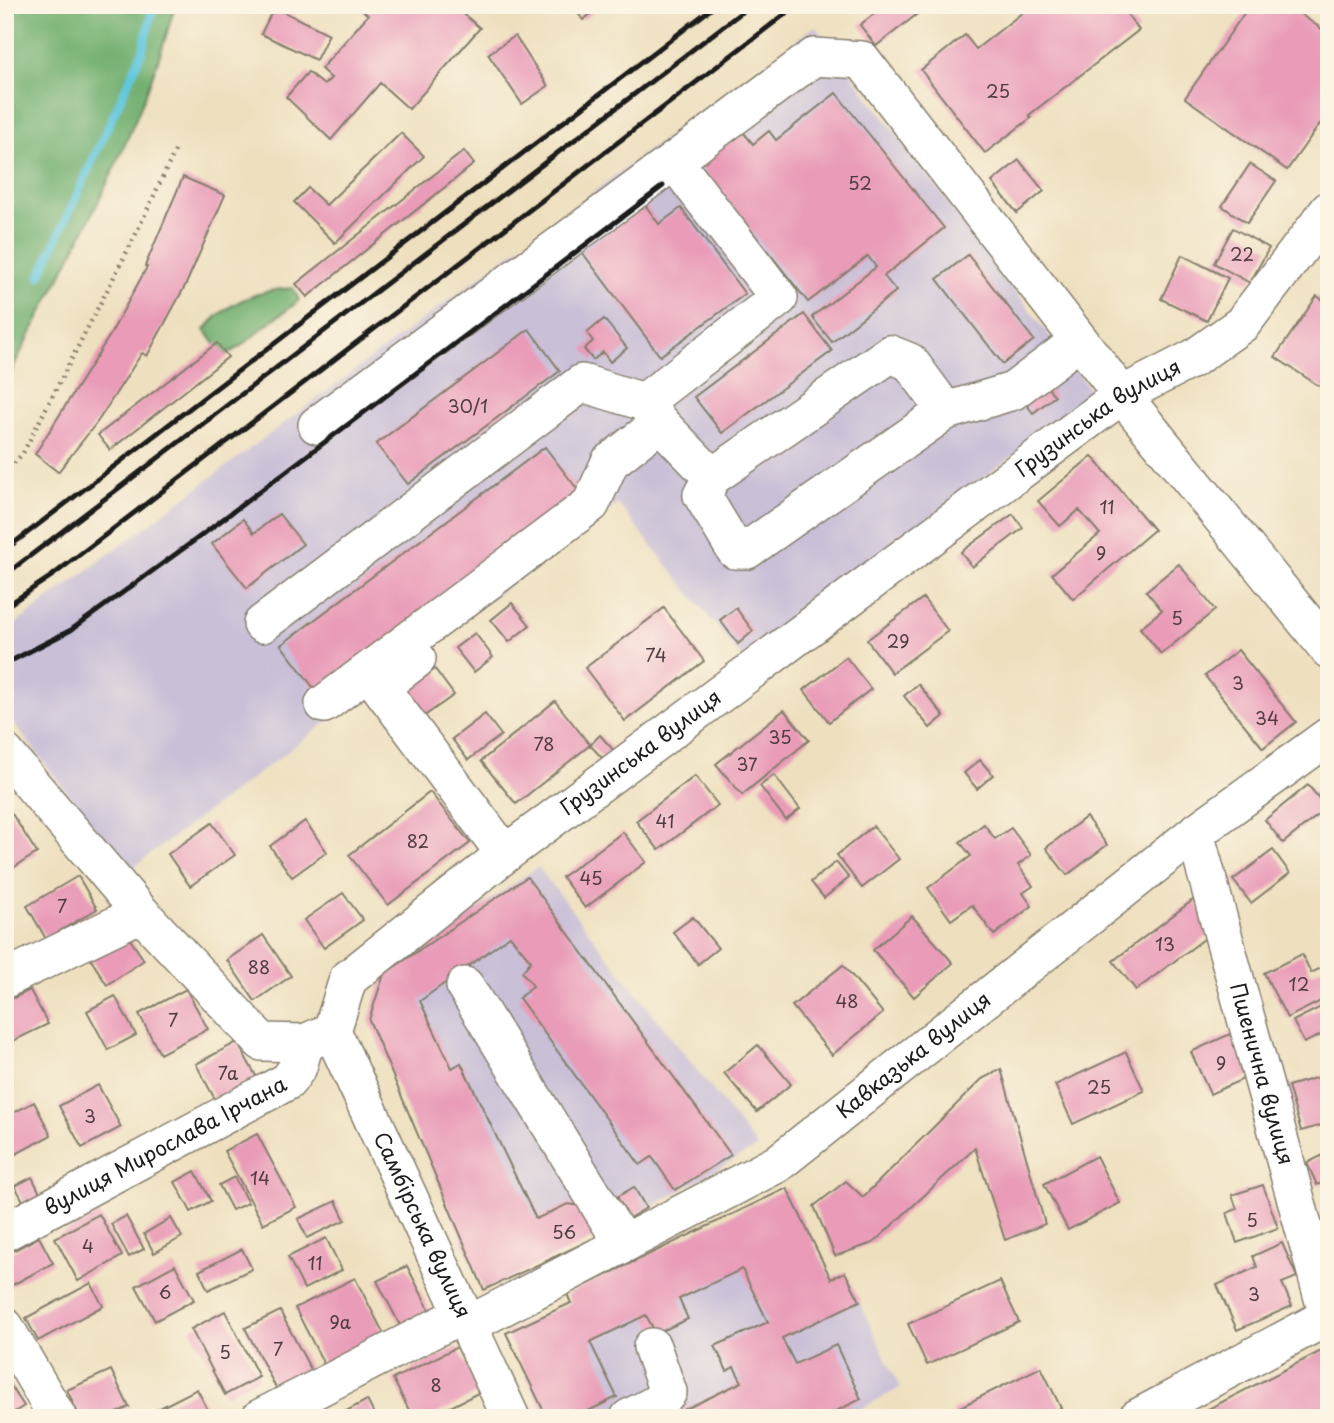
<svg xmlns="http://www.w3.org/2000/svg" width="1334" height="1423" viewBox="0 0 1334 1423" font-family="'Playpen Sans',sans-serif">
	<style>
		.industrial { fill: #c9bfd7 }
		.forest { fill: #73b071; stroke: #486646; stroke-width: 2 }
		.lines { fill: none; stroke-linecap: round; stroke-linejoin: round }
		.stream { stroke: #61c7df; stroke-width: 8 }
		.building { fill: #e99bb8 }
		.minor-casing { stroke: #857e6e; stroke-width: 40 }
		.path { stroke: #857e6e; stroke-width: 4.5; stroke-dasharray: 2 5; stroke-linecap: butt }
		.minor { stroke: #fff; stroke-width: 37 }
		.rail { stroke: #1c1c1c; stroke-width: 5 }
		.labels { text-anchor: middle; stroke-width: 7; stroke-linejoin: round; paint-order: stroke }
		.number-label { font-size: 18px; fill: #4f3c43 }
		.street-label { font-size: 21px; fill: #1c1c1c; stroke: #fcf5e5 }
	</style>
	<rect width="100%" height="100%" fill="#fcf5e5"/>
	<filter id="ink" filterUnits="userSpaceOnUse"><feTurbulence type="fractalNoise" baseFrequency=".0143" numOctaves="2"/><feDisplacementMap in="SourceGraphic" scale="14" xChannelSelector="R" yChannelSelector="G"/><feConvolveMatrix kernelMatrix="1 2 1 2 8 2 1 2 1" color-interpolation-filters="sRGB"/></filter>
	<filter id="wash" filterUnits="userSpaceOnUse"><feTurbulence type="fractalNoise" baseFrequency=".00686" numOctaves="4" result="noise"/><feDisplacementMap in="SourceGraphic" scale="28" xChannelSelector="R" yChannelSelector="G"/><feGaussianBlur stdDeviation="1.57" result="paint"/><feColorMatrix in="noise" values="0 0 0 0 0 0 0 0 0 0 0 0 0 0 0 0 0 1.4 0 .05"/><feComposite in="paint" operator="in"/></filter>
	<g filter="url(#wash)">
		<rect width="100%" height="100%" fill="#eee0bf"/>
		<g class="industrial">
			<polygon points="815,26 1094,395 742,658 618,504 128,871 5,712 5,632"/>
			<polygon points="538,867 757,1147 601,1235 484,1290 369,1020 384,974"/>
			<polygon points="787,1188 831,1278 845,1272 900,1388 843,1418 547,1418 506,1333 570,1303 567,1294"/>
		</g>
		<g class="forest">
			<path d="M5 5H175C139 139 68 260 5 383Z"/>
			<path d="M293 288 299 300C288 311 275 317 264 327 249 339 241 349 223 355L205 330C224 303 261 289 293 288Z"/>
		</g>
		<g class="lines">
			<polyline class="stream" points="40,276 142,52 154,5"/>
		</g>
		<g id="blocks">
			<g class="building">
				<polygon points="356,5 453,5 480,28 409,109 380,83 331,140 286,97 308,72 324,85 331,78 321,69 368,15"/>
				<polygon points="572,5 602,5 583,20"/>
				<polygon points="885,5 929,5 876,46 860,25"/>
				<polygon points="1032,5 1120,5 1139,30 1029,115 1031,118 985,153 921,70 965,35 976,49"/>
				<polygon points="1250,5 1287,5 1329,34 1329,111 1287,170 1185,98"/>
				<polygon points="274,7 329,34 316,60 261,34"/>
				<polygon points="515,36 548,86 522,104 488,54"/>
				<polygon points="836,93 944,228 884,276 896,291 832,342 812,317 876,267 868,256 808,302 696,161 739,127 753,144 769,131 776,140"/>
				<polygon points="401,133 424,156 335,243 294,202 308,188 326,205"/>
				<polygon points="464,151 474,164 307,297 296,284"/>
				<polygon points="1019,160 1044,191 1017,213 992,182"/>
				<polygon points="1250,164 1276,181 1247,223 1222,206"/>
				<polygon points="183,177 225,195 186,284 147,356 142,353 98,421 58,472 35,454 110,335 147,267 145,266"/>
				<polygon points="645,205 659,224 681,208 745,294 660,356 582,252"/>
				<polygon points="1233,228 1269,248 1250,283 1214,263"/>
				<polygon points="968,255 1034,340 1003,364 937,279"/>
				<polygon points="1182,255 1228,278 1207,321 1161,299"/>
				<polygon points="1317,296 1329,304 1329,385 1325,390 1275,357"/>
				<polygon points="804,314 832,351 722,433 694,397"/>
				<polygon points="604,319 627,348 610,362 603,352 593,360 584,349 593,341 587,333"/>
				<polygon points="529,329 560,371 408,484 376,444"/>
				<polygon points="217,343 228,357 110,450 98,435"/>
				<polygon points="1045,384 1055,396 1033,413 1024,401"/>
				<polygon points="545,447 581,494 317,692 281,645"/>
				<polygon points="1092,456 1154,530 1073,599 1052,574 1100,534 1079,510 1060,526 1038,501"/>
				<polygon points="279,514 303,544 247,588 212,544 243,519 254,533"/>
				<polygon points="1013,514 1023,528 972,567 961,552"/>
				<polygon points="1179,564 1215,610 1161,654 1140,628 1162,610 1146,591"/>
				<polygon points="923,598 948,631 892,673 867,640"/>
				<polygon points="512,603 530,625 509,642 491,620"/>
				<polygon points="664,608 704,661 625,721 585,668"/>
				<polygon points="736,608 753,631 738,644 720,620"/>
				<polygon points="475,633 493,657 474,672 455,648"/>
				<polygon points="1238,650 1296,722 1263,748 1205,676"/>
				<polygon points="846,657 871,689 829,722 804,690"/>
				<polygon points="435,669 454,695 420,719 402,694"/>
				<polygon points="918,684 944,716 930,728 904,696"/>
				<polygon points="555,701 590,745 516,804 481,761"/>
				<polygon points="784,710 809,740 742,795 716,764"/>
				<polygon points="485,714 501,735 468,760 452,739"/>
				<polygon points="600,735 615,752 605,761 590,745"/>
				<polygon points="980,760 993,775 977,789 964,773"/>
				<polygon points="774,775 800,809 786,820 760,786"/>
				<polygon points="695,776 718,805 659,850 636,821"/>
				<polygon points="1308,785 1327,808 1283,843 1265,820"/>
				<polygon points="430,792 470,843 388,905 349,855"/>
				<polygon points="5,803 37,853 5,873"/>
				<polygon points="1086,817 1107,845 1067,875 1046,848"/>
				<polygon points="305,821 327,852 292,877 270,846"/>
				<polygon points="212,823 235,855 190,886 168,854"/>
				<polygon points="984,824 995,839 1011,828 1031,855 1018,865 1033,886 1023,893 1032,906 994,935 972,905 951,920 928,888 971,856 960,842"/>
				<polygon points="873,826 899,859 862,888 837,855"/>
				<polygon points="623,832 646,862 585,908 562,877"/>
				<polygon points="1273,850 1290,873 1251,903 1233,880"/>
				<polygon points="836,862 849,878 824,898 811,882"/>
				<polygon points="78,876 97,909 46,939 27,906"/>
				<polygon points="527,877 731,1155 675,1190 652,1157 640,1165 519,998 533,986 522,972 531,961 510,936 420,1001 452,1068 461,1063 536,1219 568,1204 588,1207 601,1235 484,1290 369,1020 384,974"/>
				<polygon points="343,893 363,920 324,948 304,920"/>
				<polygon points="1193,900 1216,930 1136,990 1113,961"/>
				<polygon points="912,916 953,963 914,997 873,950"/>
				<polygon points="693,917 718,948 698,964 673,932"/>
				<polygon points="127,935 144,960 107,985 90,958"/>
				<polygon points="263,935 291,976 255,1001 227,960"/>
				<polygon points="1302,954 1311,973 1329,964 1329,997 1287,1018 1264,973"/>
				<polygon points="843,965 883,1013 832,1055 792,1006"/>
				<polygon points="186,989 208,1029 160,1054 139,1014"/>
				<polygon points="30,990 48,1024 5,1045 5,1002"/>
				<polygon points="115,996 136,1035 108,1050 87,1011"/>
				<polygon points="1327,1004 1329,1031 1304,1043 1293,1021"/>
				<polygon points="1232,1033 1252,1075 1210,1094 1191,1052"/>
				<polygon points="237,1042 260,1083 218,1105 196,1064"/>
				<polygon points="758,1045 791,1084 757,1112 724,1073"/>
				<polygon points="1126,1052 1144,1091 1073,1124 1055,1085"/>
				<polygon points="1001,1069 1045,1224 1005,1240 975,1148 873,1243 835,1256 814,1206 846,1181 863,1197 982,1079"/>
				<polygon points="1329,1074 1329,1123 1301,1131 1288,1086"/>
				<polygon points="98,1085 121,1127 82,1148 59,1106"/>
				<polygon points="34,1102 51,1135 5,1160 5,1117"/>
				<polygon points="257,1134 296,1207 263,1224 224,1151"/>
				<polygon points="1329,1152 1329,1180 1317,1185 1307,1163"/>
				<polygon points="1096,1156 1120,1203 1068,1230 1044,1184"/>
				<polygon points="195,1171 211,1201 191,1212 175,1182"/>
				<polygon points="32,1177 45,1203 29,1212 15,1186"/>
				<polygon points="234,1177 248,1203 232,1210 219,1185"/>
				<polygon points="1263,1185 1278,1228 1237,1243 1227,1213 1237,1209 1232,1195"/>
				<polygon points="634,1187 646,1208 629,1218 617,1197"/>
				<polygon points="787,1188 831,1279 845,1272 860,1301 782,1338 795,1364 836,1345 861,1399 822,1418 667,1418 742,1382 734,1367 727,1371 715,1346 768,1322 742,1269 679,1299 688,1319 656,1334 646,1315 590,1342 617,1397 574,1418 547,1418 506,1333 571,1303 567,1294"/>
				<polygon points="336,1201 345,1220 307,1238 298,1219"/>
				<polygon points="99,1214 122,1256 78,1281 55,1238"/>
				<polygon points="126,1216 144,1249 129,1257 111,1224"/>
				<polygon points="171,1218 182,1237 154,1253 144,1234"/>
				<polygon points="39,1237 53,1263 5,1289 5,1255"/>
				<polygon points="326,1238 342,1270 304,1289 288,1257"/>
				<polygon points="1282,1243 1297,1277 1282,1283 1292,1306 1237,1330 1217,1285 1257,1267 1253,1256"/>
				<polygon points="242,1249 252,1269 208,1290 199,1271"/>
				<polygon points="175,1265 194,1300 155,1321 136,1286"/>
				<polygon points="407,1266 431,1313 401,1327 377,1281"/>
				<polygon points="355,1278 386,1338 326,1368 295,1308"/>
				<polygon points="1000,1281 1019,1322 927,1365 908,1324"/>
				<polygon points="91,1283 103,1306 38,1341 26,1318"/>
				<polygon points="225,1311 259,1377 225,1395 191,1329"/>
				<polygon points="280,1311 312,1372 277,1390 245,1328"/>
				<polygon points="457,1347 480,1392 429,1418 413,1418 393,1379"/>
				<polygon points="1329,1347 1329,1407 1308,1418 1191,1418"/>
				<polygon points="1041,1367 1061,1408 1041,1418 956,1418 952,1411"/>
				<polygon points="111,1370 129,1407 106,1418 80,1418 67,1390"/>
				<polygon points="5,1377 24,1406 5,1418"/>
				<polygon points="197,1389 212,1418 158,1418 154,1411"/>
				<polygon points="367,1400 376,1418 333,1418"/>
			</g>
		</g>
	</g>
	<g filter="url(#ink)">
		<use href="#blocks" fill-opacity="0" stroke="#857e6e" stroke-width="2"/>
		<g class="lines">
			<defs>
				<g id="minor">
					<polyline points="674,161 814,57 862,60 1122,395 1329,650"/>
					<polyline points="946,411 910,362 890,354 712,477 702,495 735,550 747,550 946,411 1013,391 1079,341"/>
					<polyline points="317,425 674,161 779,298 644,402 660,423 712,477"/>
					<polyline points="262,624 582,383 644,402"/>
					<polyline points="417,659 380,687 505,854"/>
					<polyline points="324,704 591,504 610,462 660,423"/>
					<path id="s1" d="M5 753 141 913 262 1042 305 1043 332 1031 348 979 505 854 1122 395 1194 358 1242 324 1329 210"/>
					<path id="s2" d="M1195 833 1328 1316"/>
					<polyline points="5,979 141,913"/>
					<polyline points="465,986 623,1244"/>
					<path id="s3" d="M332 1031 511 1418"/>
					<path id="s4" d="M5 1232 288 1081 298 1067 305 1043"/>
					<path id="s5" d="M468 1325 777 1164 1195 833 1329 736"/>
					<polyline points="5,1327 58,1418"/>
					<polyline points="260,1418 463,1314"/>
					<polyline points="629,1418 656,1404 668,1392 652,1347"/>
					<polyline points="1137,1418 1329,1316"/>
				</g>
			</defs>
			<use href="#minor" class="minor-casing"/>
			<polyline class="path" points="5,474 23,453 133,240 176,149"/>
			<use href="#minor" class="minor"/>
			<g class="rail">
				<polyline points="5,550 716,5"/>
				<polyline points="5,575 751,5"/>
				<polyline points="5,607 53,575 797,5"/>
				<polyline points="5,664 71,630 202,535 663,186"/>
			</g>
		</g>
	</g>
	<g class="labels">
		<g class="number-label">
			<text x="998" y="98">25</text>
			<text x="860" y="190">52</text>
			<text x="1242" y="261">22</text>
			<text x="468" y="413">30/1</text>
			<text x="1107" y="514">11</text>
			<text x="1101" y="560">9</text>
			<text x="1177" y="625">5</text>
			<text x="898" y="648">29</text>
			<text x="656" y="662">74</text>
			<text x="1238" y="690">3</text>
			<text x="1267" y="725">34</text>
			<text x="780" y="744">35</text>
			<text x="544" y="751">78</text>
			<text x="747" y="771">37</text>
			<text x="665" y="828">41</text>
			<text x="418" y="848">82</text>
			<text x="591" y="885">45</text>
			<text x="62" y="913">7</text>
			<text x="1165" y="951">13</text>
			<text x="259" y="974">88</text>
			<text x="1299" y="991">12</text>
			<text x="847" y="1008">48</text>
			<text x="173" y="1027">7</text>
			<text x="1221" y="1070">9</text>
			<text x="228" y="1080">7а</text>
			<text x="1099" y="1094">25</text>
			<text x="90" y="1123">3</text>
			<text x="260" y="1185">14</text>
			<text x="1252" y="1227">5</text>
			<text x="564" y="1239">56</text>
			<text x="88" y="1253">4</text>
			<text x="315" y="1270">11</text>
			<text x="165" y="1299">6</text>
			<text x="1254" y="1301">3</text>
			<text x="340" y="1329">9а</text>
			<text x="278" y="1356">7</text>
			<text x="225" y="1359">5</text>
			<text x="436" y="1392">8</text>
		</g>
		<g class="street-label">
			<text dy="7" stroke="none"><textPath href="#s1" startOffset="1451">Грузинська вулиця</textPath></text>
			<text dy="7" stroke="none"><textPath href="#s1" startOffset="884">Грузинська вулиця</textPath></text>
			<text dy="7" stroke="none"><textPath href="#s5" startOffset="523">Кавказька вулиця</textPath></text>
			<text dy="7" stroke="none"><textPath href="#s2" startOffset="250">Пшенична вулиця</textPath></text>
			<text dy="7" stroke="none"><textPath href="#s4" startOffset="182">вулиця Мирослава Ірчана</textPath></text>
			<text dy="7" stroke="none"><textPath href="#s3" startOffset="214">Самбірська вулиця</textPath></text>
		</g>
	</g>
	<rect width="1334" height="1423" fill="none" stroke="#fcf5e5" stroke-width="28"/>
</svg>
